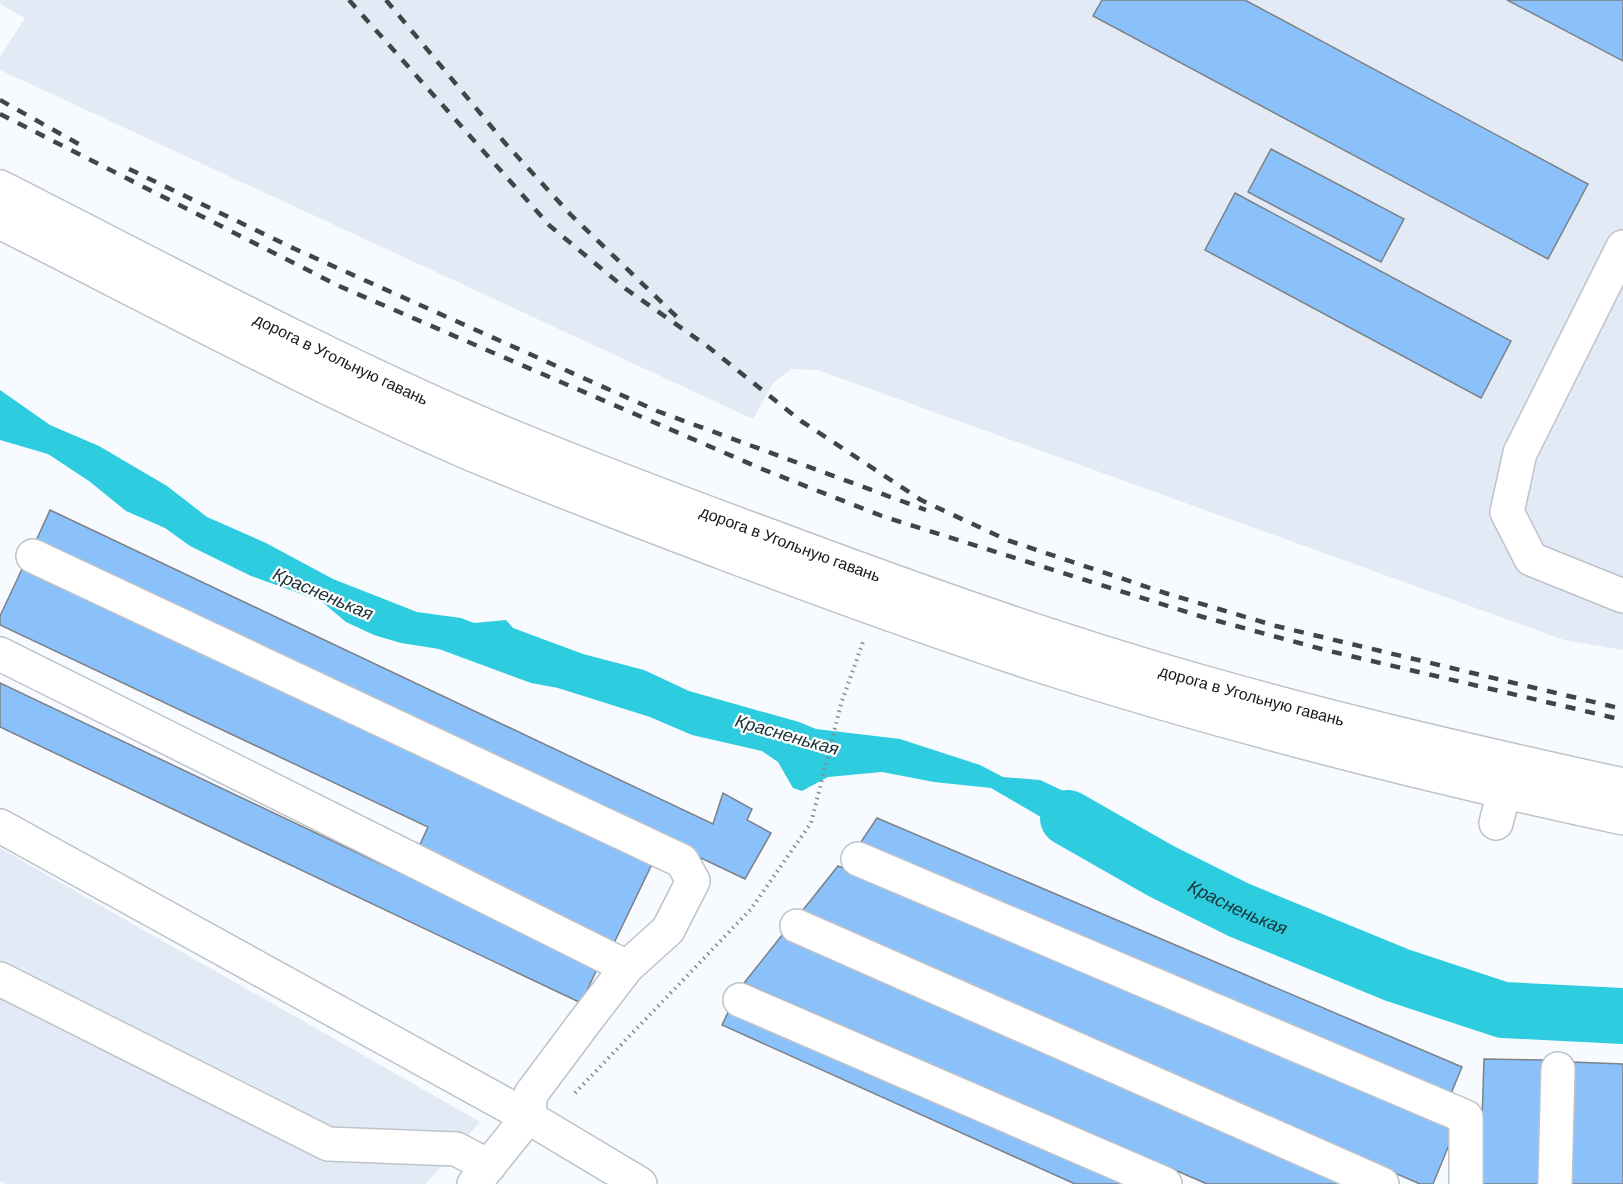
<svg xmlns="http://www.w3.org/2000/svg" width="1623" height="1184" viewBox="0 0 1623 1184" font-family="Helvetica,sans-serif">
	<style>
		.built { fill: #e2ebf5 }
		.water { fill: #2dccdf }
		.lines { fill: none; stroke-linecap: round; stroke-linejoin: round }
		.river { stroke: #2dccdf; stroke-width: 56 }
		.building { fill: #8bc1fb; stroke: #7c8187; stroke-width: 1.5 }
		.minor-casing { stroke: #bec3c9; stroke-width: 36 }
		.path { stroke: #888a8d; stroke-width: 4; stroke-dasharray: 1.5 4.5; stroke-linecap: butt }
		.minor { stroke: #fff; stroke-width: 33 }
		.rail { stroke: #424547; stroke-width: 4.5; stroke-dasharray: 10 10; stroke-linecap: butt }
		.labels { text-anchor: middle; stroke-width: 4.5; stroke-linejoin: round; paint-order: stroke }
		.street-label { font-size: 16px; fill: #16181a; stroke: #fff }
		.water-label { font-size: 18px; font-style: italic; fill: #1a3236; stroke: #fff }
	</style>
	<rect width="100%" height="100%" fill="#f7fafe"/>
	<g class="built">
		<polygon points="0,0 1623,0 1623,650 1564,640 818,370 791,369 773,383 753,419 0,70 0,57 25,18 0,4"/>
		<polygon points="0,848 480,1122 426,1184 6,1184 0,1181"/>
	</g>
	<polygon class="water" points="0,390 50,425 99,446 167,486 207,517 266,543 333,579 417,612 461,618 474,623 506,620 513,628 583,654 644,670 689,691 799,722 816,729 900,739 980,765 1003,777 1040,780 1110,813 1138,844 1132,863 1109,857 991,788 934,782 882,772 828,777 802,791 793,788 778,762 762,751 692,735 650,717 558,688 531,683 439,649 401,643 374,635 346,622 321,601 251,576 190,546 165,528 126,511 89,481 48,454 0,440"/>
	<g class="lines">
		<path class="river" id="s1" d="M1068 818 1161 871 1239 910 1397 975 1503 1010 1623 1016"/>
	</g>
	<g class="building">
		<polygon points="1102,0 1245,0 1588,184 1548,259 1093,16"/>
		<polygon points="1507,0 1623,0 1623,61"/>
		<polygon points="1271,149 1404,219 1381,262 1248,192"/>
		<polygon points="1235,193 1511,341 1481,398 1205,250"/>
		<polygon points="50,510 713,824 723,793 752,809 747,820 771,833 745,879 36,541"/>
		<polygon points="23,567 652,864 614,943 417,851 428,827 0,625 0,616"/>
		<polygon points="0,683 598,967 581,1003 0,727"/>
		<polygon points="877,818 1462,1067 1450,1096 859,845"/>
		<polygon points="838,866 1160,997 1455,1130 1433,1184 1420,1184 799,915"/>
		<polygon points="783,934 1361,1184 1207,1184 744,983"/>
		<polygon points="731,1006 1129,1184 1075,1184 722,1025"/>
		<polygon points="1484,1059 1544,1060 1541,1184 1480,1184"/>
		<polygon points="1572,1062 1623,1064 1623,1184 1568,1184"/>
	</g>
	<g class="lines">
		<defs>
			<g id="minor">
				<path id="s2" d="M0 187C158 267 315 352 477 422 574 463 672 500 770 536 917 591 1065 644 1216 686 1350 724 1487 755 1623 785"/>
				<path d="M0 222C155 300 310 384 469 453 552 488 637 520 721 552 827 592 933 631 1041 666 1232 727 1427 776 1623 818"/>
				<polyline points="1623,247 1520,453 1507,512 1531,559 1623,596"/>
				<polyline points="33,556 682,861 693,881 668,930 627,967 584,1023 531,1094 528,1117 474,1184"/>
				<polyline points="0,654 627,967"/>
				<polyline points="1496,823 1509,772"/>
				<polyline points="0,826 528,1117 640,1184"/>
				<polyline points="858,859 1466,1117 1466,1184"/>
				<polyline points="797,926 1382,1184"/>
				<polyline points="0,979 328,1144 456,1149 489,1166"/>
				<polyline points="740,1000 1165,1184"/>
				<polyline points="1555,1184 1558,1069"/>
			</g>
		</defs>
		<use href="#minor" class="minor-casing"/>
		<polyline class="path" points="575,1093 751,909 811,823 841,704 864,639"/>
		<use href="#minor" class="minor"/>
		<g class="rail">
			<polyline points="349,0 550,226 626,289 707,346 801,421 921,500 1007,540 1165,593 1276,626 1623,709"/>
			<polyline points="386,0 505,143 571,215 678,318"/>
			<polyline points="0,100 84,147"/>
			<polyline points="0,114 339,286 762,469 882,516 1203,617 1325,650 1623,720"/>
			<polyline points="129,169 295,249 657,411 926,510"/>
		</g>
	</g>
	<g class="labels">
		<g class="street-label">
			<text dy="6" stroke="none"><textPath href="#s2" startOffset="382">дорога в Угольную гавань</textPath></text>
			<text dy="6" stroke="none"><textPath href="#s2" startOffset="868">дорога в Угольную гавань</textPath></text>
			<text dy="6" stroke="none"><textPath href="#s2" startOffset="1354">дорога в Угольную гавань</textPath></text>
		</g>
		<g class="water-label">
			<text transform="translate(323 594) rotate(23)" y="6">Красненькая</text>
			<text transform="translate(787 735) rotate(16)" y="6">Красненькая</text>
			<text dy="6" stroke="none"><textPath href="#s1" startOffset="192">Красненькая</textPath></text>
		</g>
	</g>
</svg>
